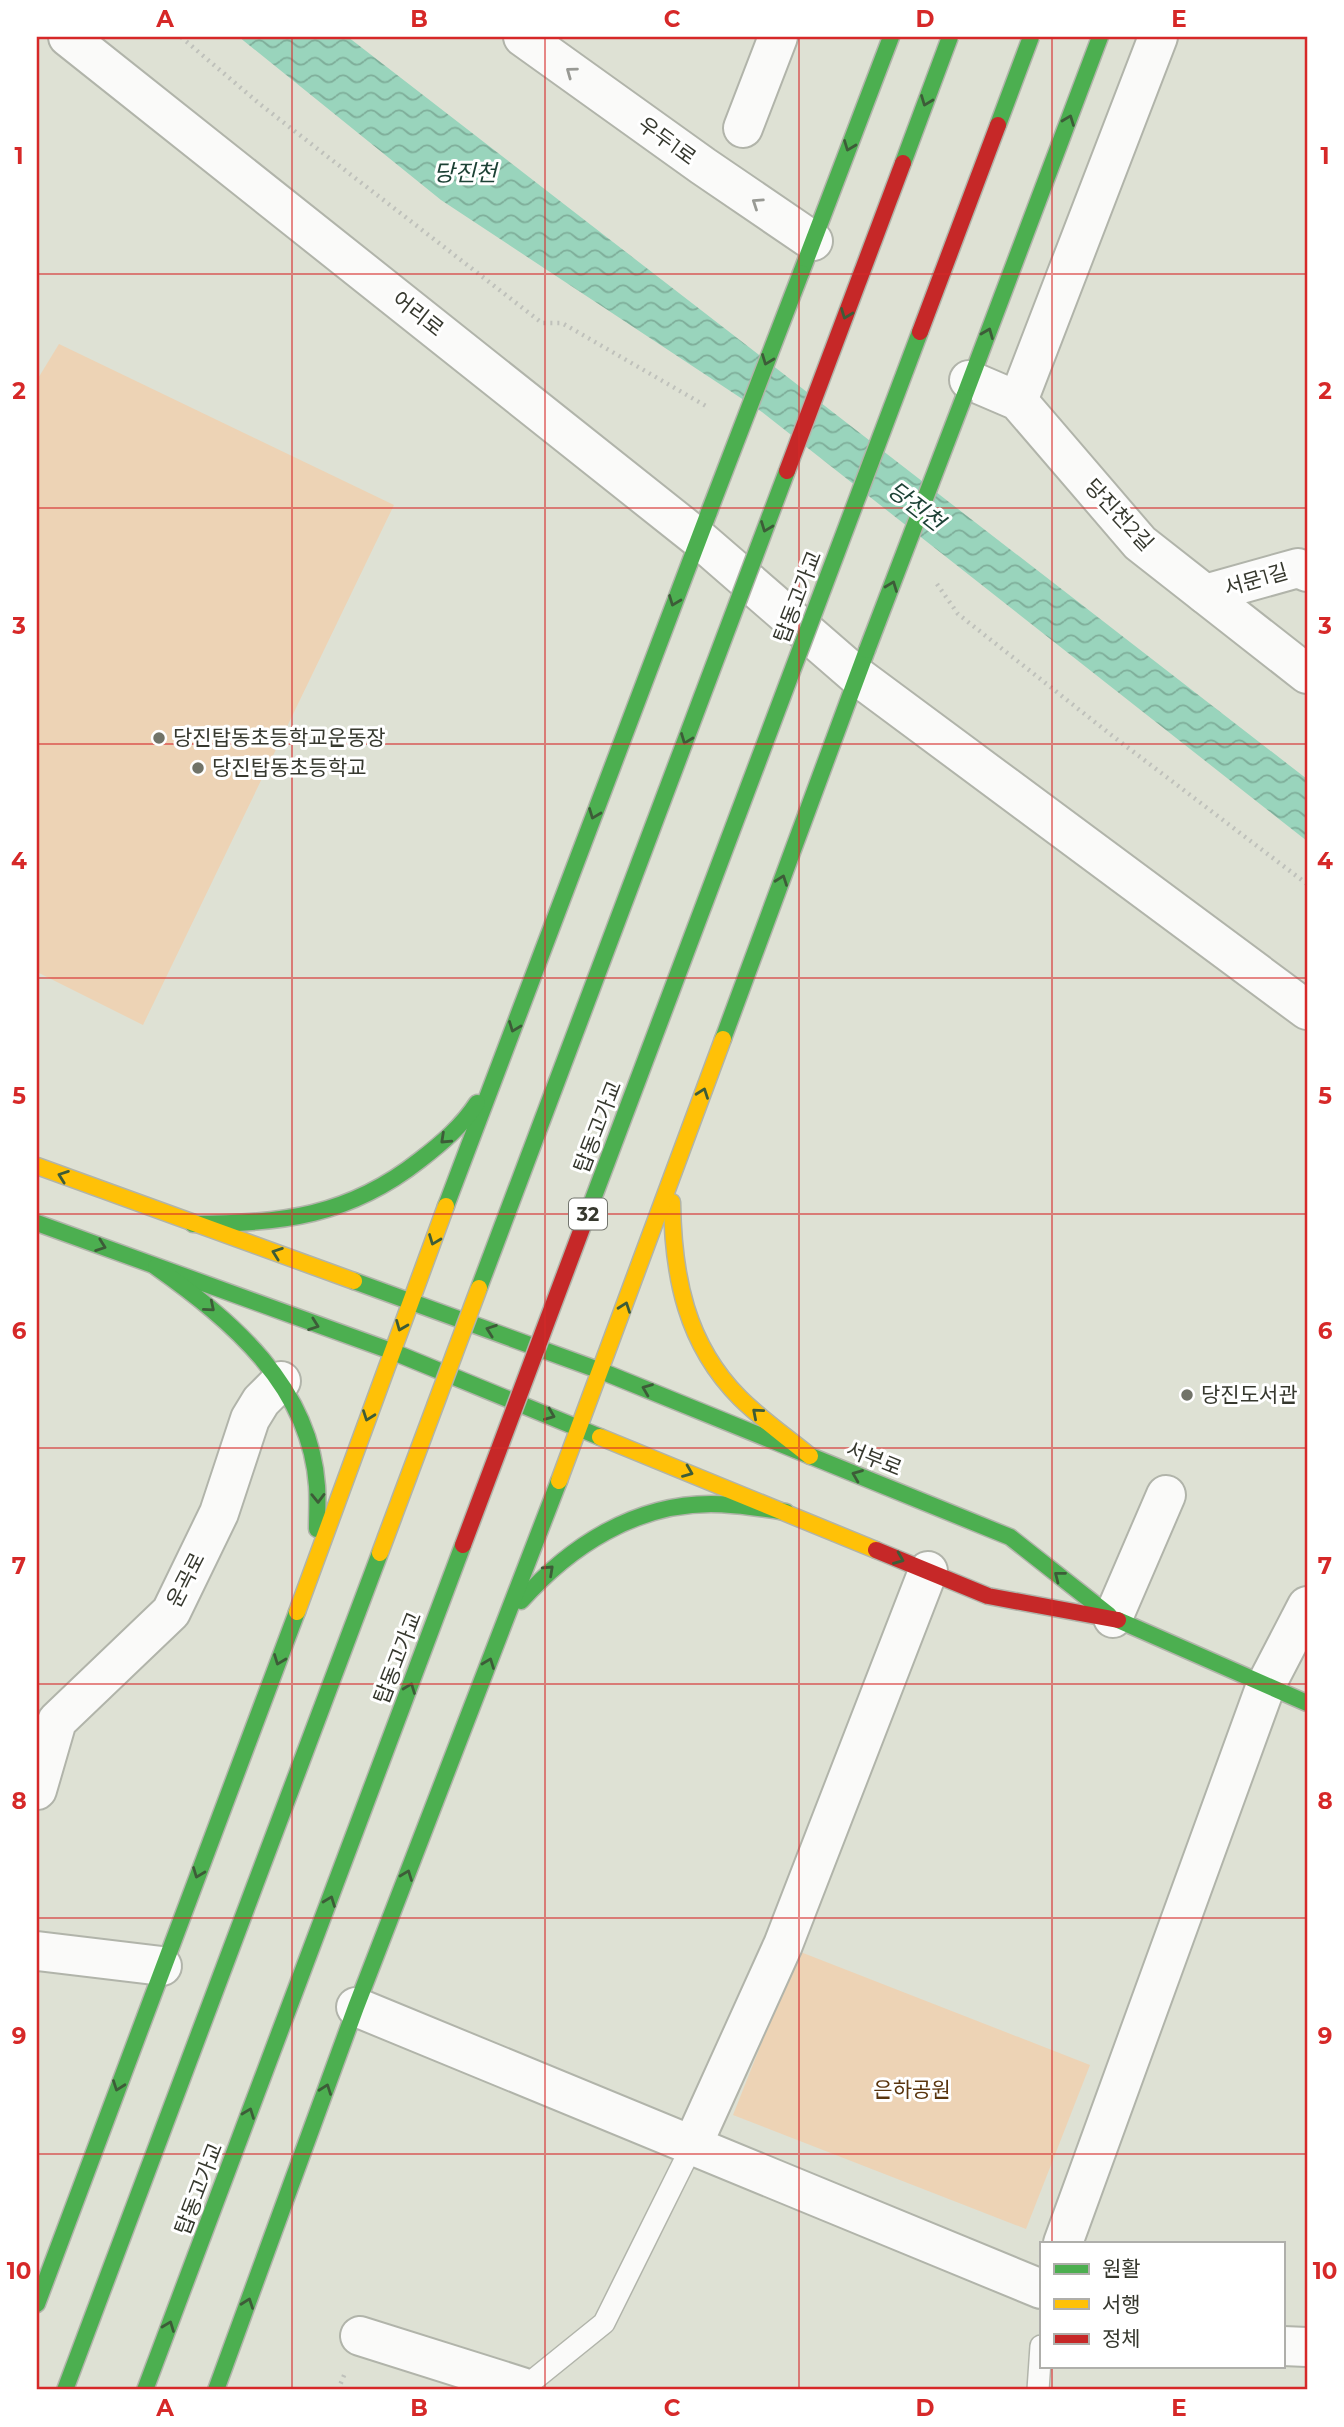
<svg xmlns="http://www.w3.org/2000/svg" width="1344" height="2427" viewBox="0 0 1344 2427" font-family="Montserrat,'Noto Sans KR',sans-serif">
	<style>
		.green { fill: #edd3b5 }
		.water { fill: url(#water-waves) }
		.lines { fill: none; stroke-linecap: round; stroke-linejoin: round }
		.lane-casing { stroke: #b1b4aa; stroke-width: 24 }
		.street-casing { stroke: #b1b4aa; stroke-width: 42 }
		.fast-casing { stroke: #b1b4aa; stroke-width: 19 }
		.slow-casing { stroke: #b1b4aa; stroke-width: 19 }
		.jam-casing { stroke: #b1b4aa; stroke-width: 19 }
		.path { stroke: #bfc1bb; stroke-width: 4.5; stroke-dasharray: 2 5; stroke-linecap: butt }
		.lane { stroke: #fafaf9; stroke-width: 21 }
		.street { stroke: #fafaf9; stroke-width: 38 }
		.fast { stroke: #4caf50; stroke-width: 16 }
		.slow { stroke: #ffc107; stroke-width: 16 }
		.jam { stroke: #c62828; stroke-width: 16 }
		.fast-bridge-casing { stroke: #b1b4aa; stroke-width: 19; stroke-linecap: butt }
		.slow-bridge-casing { stroke: #b1b4aa; stroke-width: 19; stroke-linecap: butt }
		.jam-bridge-casing { stroke: #b1b4aa; stroke-width: 19; stroke-linecap: butt }
		.fast-bridge { stroke: #4caf50; stroke-width: 16 }
		.slow-bridge { stroke: #ffc107; stroke-width: 16 }
		.jam-bridge { stroke: #c62828; stroke-width: 16 }
		.oneway { stroke: #989994 }
		.oneway2 { stroke: #3d5c38 }
		.grid { fill: none; stroke: #d62828; stroke-width: 2; stroke-opacity: 0.55 }
		.poi-dot { fill: #717368; stroke: #fff; stroke-width: 2.5 }
		.labels { text-anchor: middle; stroke-width: 6; stroke-linejoin: round; paint-order: stroke }
		.shield { fill: #fff; stroke: #72746d; stroke-width: 2 }
		.shield-label { font-size: 19px; font-weight: bold; fill: #36382e }
		.street-label { font-size: 21px; fill: #36382e; stroke: #fff }
		.poi-label { font-size: 21px; fill: #36382e; stroke: #fff; text-anchor: start }
		.park-label { font-size: 21px; fill: #59350e; stroke: #fff }
		.water-label { font-size: 23px; font-style: italic; fill: #1c4135; stroke: #fff }
		.neatline { fill: none; stroke: #d62828; stroke-width: 2.5 }
		.grid-label { font-size: 23px; text-anchor: middle; font-weight: bold; fill: #d62828 }
	</style>
	<defs>
		<pattern id="water-waves" width="16" height="10" patternUnits="userSpaceOnUse" patternTransform="scale(1.75)"><rect width="16" height="10" fill="#99d4bc"/><path d="M0 5q4-4 8 0t8 0" fill="none" stroke="#7ead99"/></pattern>
	</defs>
	<rect width="100%" height="100%" fill="#dee1d4"/>
	<g class="green">
		<polygon points="59,344 394,505 143,1025 37,972 37,380"/>
		<polygon points="798,1951 1090,2065 1026,2229 733,2115"/>
	</g>
	<polygon class="water" points="239,37 348,37 1307,779 1307,841 762,412 441,200"/>
	<g class="lines">
		<defs>
			<g id="lane">
				<polyline points="521,2390 604,2323 692,2146"/>
				<polyline points="1038,2390 1041,2346"/>
			</g>
			<g id="street">
				<polyline points="68,37 698,538 857,676 1307,1010"/>
				<polyline points="523,37 703,166 813,241"/>
				<polyline points="743,128 778,37"/>
				<polyline points="969,380 1018,401 1140,543 1307,674"/>
				<polyline points="1018,401 1158,37"/>
				<polyline points="1205,594 1298,568 1307,572"/>
				<polyline points="1113,1618 1166,1495"/>
				<polyline points="37,1790 57,1721 171,1612 219,1513 250,1419 261,1401 281,1381"/>
				<polyline points="37,1951 162,1966"/>
				<polyline points="356,2007 1041,2289"/>
				<polyline points="692,2146 783,1945 928,1571"/>
				<polyline points="1063,2243 1266,1685 1307,1606"/>
				<polyline points="360,2336 522,2387"/>
				<polyline points="1283,2346 1307,2347"/>
			</g>
			<g id="fast">
				<polyline points="801,273 891,37"/>
				<polyline points="964,397 1100,37"/>
				<polyline points="723,1039 867,650"/>
				<polyline points="446,1206 709,512"/>
				<polyline points="37,1223 391,1351 600,1437"/>
				<path d="M193 1224C281 1224 349 1216 420 1160 442 1143 462 1126 477 1103"/>
				<path d="M156 1267C232 1321 310 1386 317 1486 318 1500 317 1515 317 1529"/>
				<polyline points="354,1281 601,1371 1010,1537 1109,1615"/>
				<path d="M521 1601C570 1546 635 1504 711 1504 736 1504 761 1508 786 1512"/>
				<polyline points="1118,1620 1307,1703"/>
				<polyline points="37,2304 297,1612"/>
				<polyline points="216,2390 356,2007 559,1481"/>
			</g>
			<g id="slow">
				<polyline points="37,1166 354,1281"/>
				<path d="M672 1202C673 1276 686 1344 740 1398 761 1419 787 1437 810 1456"/>
				<polyline points="600,1437 876,1550"/>
				<polyline points="559,1481 723,1039"/>
				<polyline points="297,1612 446,1206"/>
			</g>
			<polyline id="jam" points="876,1550 988,1596 1118,1620"/>
		</defs>
		<use href="#lane" class="lane-casing"/>
		<use href="#street" class="street-casing"/>
		<use href="#fast" class="fast-casing"/>
		<use href="#slow" class="slow-casing"/>
		<use href="#jam" class="jam-casing"/>
		<g class="path">
			<polyline points="181,37 261,105 542,323 562,323 706,406"/>
			<polyline points="937,584 958,614 1110,734 1307,884"/>
			<polyline points="338,2390 345,2373"/>
		</g>
		<use href="#lane" class="lane"/>
		<use href="#street" class="street"/>
		<use href="#fast" class="fast"/>
		<use href="#slow" class="slow"/>
		<use href="#jam" class="jam"/>
		<defs>
			<g id="fast-bridge">
				<polyline points="998,125 1031,37"/>
				<polyline points="903,163 950,37"/>
				<polyline points="709,512 801,273"/>
				<polyline points="867,650 964,397"/>
				<polyline points="587,1215 920,332"/>
				<polyline points="479,1288 787,471"/>
				<polyline points="65,2390 380,1553"/>
				<polyline points="145,2390 463,1545"/>
			</g>
			<polyline id="slow-bridge" points="380,1553 479,1288"/>
			<g id="jam-bridge">
				<polyline points="920,332 998,125"/>
				<polyline points="787,471 903,163"/>
				<polyline points="463,1545 587,1215"/>
			</g>
		</defs>
		<use href="#fast-bridge" class="fast-bridge-casing"/>
		<use href="#slow-bridge" class="slow-bridge-casing"/>
		<use href="#jam-bridge" class="jam-bridge-casing"/>
		<use href="#fast-bridge" class="fast-bridge"/>
		<use href="#slow-bridge" class="slow-bridge"/>
		<use href="#jam-bridge" class="jam-bridge"/>
	</g>
	<defs><path id="oneway-chevron" d="M-2-3.5L2.5 0L-2 3.5" fill="none" stroke-width="1.6" stroke-linecap="round" stroke-linejoin="round" transform="scale(1.75)"/></defs>
	<g class="oneway">
		<use href="#oneway-chevron" transform="translate(571 72) rotate(-144)"/>
		<use href="#oneway-chevron" transform="translate(757 203) rotate(-146)"/>
	</g>
	<g class="oneway2">
		<use href="#oneway-chevron" transform="translate(926 101) rotate(111)"/>
		<use href="#oneway-chevron" transform="translate(1069 120) rotate(-69)"/>
		<use href="#oneway-chevron" transform="translate(849 146) rotate(111)"/>
		<use href="#oneway-chevron" transform="translate(846 314) rotate(111)"/>
		<use href="#oneway-chevron" transform="translate(988 333) rotate(-68)"/>
		<use href="#oneway-chevron" transform="translate(767 360) rotate(111)"/>
		<use href="#oneway-chevron" transform="translate(766 527) rotate(111)"/>
		<use href="#oneway-chevron" transform="translate(892 586) rotate(-69)"/>
		<use href="#oneway-chevron" transform="translate(674 601) rotate(111)"/>
		<use href="#oneway-chevron" transform="translate(686 739) rotate(111)"/>
		<use href="#oneway-chevron" transform="translate(594 814) rotate(111)"/>
		<use href="#oneway-chevron" transform="translate(782 880) rotate(-70)"/>
		<use href="#oneway-chevron" transform="translate(514 1027) rotate(111)"/>
		<use href="#oneway-chevron" transform="translate(703 1093) rotate(-70)"/>
		<use href="#oneway-chevron" transform="translate(445 1139) rotate(137)"/>
		<use href="#oneway-chevron" transform="translate(63 1176) rotate(-160)"/>
		<use href="#oneway-chevron" transform="translate(434 1240) rotate(111)"/>
		<use href="#oneway-chevron" transform="translate(101 1246) rotate(20)"/>
		<use href="#oneway-chevron" transform="translate(277 1253) rotate(-160)"/>
		<use href="#oneway-chevron" transform="translate(210 1307) rotate(40)"/>
		<use href="#oneway-chevron" transform="translate(625 1307) rotate(-70)"/>
		<use href="#oneway-chevron" transform="translate(314 1325) rotate(20)"/>
		<use href="#oneway-chevron" transform="translate(401 1326) rotate(112)"/>
		<use href="#oneway-chevron" transform="translate(491 1330) rotate(-160)"/>
		<use href="#oneway-chevron" transform="translate(647 1389) rotate(-158)"/>
		<use href="#oneway-chevron" transform="translate(757 1413) rotate(-139)"/>
		<use href="#oneway-chevron" transform="translate(550 1415) rotate(22)"/>
		<use href="#oneway-chevron" transform="translate(368 1416) rotate(110)"/>
		<use href="#oneway-chevron" transform="translate(688 1472) rotate(22)"/>
		<use href="#oneway-chevron" transform="translate(857 1475) rotate(-158)"/>
		<use href="#oneway-chevron" transform="translate(318 1498) rotate(89)"/>
		<use href="#oneway-chevron" transform="translate(899 1559) rotate(22)"/>
		<use href="#oneway-chevron" transform="translate(549 1570) rotate(-43)"/>
		<use href="#oneway-chevron" transform="translate(1059 1576) rotate(-142)"/>
		<use href="#oneway-chevron" transform="translate(279 1660) rotate(111)"/>
		<use href="#oneway-chevron" transform="translate(489 1663) rotate(-69)"/>
		<use href="#oneway-chevron" transform="translate(410 1688) rotate(-69)"/>
		<use href="#oneway-chevron" transform="translate(198 1873) rotate(111)"/>
		<use href="#oneway-chevron" transform="translate(407 1875) rotate(-69)"/>
		<use href="#oneway-chevron" transform="translate(330 1901) rotate(-69)"/>
		<use href="#oneway-chevron" transform="translate(118 2086) rotate(110)"/>
		<use href="#oneway-chevron" transform="translate(326 2089) rotate(-70)"/>
		<use href="#oneway-chevron" transform="translate(249 2113) rotate(-69)"/>
		<use href="#oneway-chevron" transform="translate(248 2303) rotate(-70)"/>
		<use href="#oneway-chevron" transform="translate(169 2326) rotate(-69)"/>
	</g>
	<path class="grid" d="M292 37V2390M545 37V2390M799 37V2390M1052 37V2243M37 274H1307M37 508H1307M37 744H1307M37 978H1307M37 1214H1307M37 1448H1307M37 1684H1307M37 1918H1307M37 2154H1307M1052 2366V2390"/>
	<g class="poi-dot">
		<circle cx="159" cy="738" r="7"/>
		<circle cx="198" cy="768" r="7"/>
		<circle cx="1187" cy="1395" r="7"/>
	</g>
	<g class="labels">
		<rect class="shield" x="569" y="1198.5" width="38" height="31" rx="5"/>
		<g class="shield-label">
			<text x="588" y="1221">32</text>
		</g>
		<g class="street-label">
			<text transform="translate(667 141) rotate(36)" y="7">우두1로</text>
			<text transform="translate(418 314) rotate(38)" y="7">어리로</text>
			<text transform="translate(1119 515) rotate(47)" y="7">당진천2길</text>
			<text transform="translate(1256 580) rotate(-16)" y="7">서문1길</text>
			<text transform="translate(798 597) rotate(-69)" y="7">탑동고가교</text>
			<text transform="translate(598 1127) rotate(-69)" y="7">탑동고가교</text>
			<text transform="translate(874 1459) rotate(22)" y="7">서부로</text>
			<text transform="translate(186 1580) rotate(-63)" y="7">운곡로</text>
			<text transform="translate(398 1658) rotate(-69)" y="7">탑동고가교</text>
			<text transform="translate(199 2189) rotate(-69)" y="7">탑동고가교</text>
		</g>
		<g class="poi-label">
			<text x="173" y="745">당진탑동초등학교운동장</text>
			<text x="212" y="775">당진탑동초등학교</text>
			<text x="1201" y="1402">당진도서관</text>
		</g>
		<g class="park-label">
			<text x="912" y="2097">은하공원</text>
		</g>
		<g class="water-label">
			<text x="465" y="181">당진천</text>
			<text transform="translate(916 506) rotate(38)" y="8">당진천</text>
		</g>
	</g>
	<rect width="1344" height="2427" fill="none" stroke="#ffffff" stroke-width="77"/>
	<rect x="1040" y="2242" width="245" height="126" fill="#ffffff" stroke="#afafab" stroke-width="2"/>
	<rect x="1054" y="2264" width="35" height="10" fill="#4caf50" stroke="#afafab" stroke-width="2"/>
	<text x="1102" y="2276" font-size="21" fill="#36382e">원활</text>
	<rect x="1054" y="2299" width="35" height="10" fill="#ffc107" stroke="#afafab" stroke-width="2"/>
	<text x="1102" y="2312" font-size="21" fill="#36382e">서행</text>
	<rect x="1054" y="2334" width="35" height="10" fill="#c62828" stroke="#afafab" stroke-width="2"/>
	<text x="1102" y="2346" font-size="21" fill="#36382e">정체</text>
	<rect x="38" y="38" width="1268" height="2350" class="neatline"/>
	<g class="grid-label">
		<text x="165" y="27">A</text>
		<text x="419" y="27">B</text>
		<text x="672" y="27">C</text>
		<text x="925" y="27">D</text>
		<text x="1179" y="27">E</text>
		<text x="19" y="164">1</text>
		<text x="1325" y="164">1</text>
		<text x="19" y="399">2</text>
		<text x="1325" y="399">2</text>
		<text x="19" y="634">3</text>
		<text x="1325" y="634">3</text>
		<text x="19" y="869">4</text>
		<text x="1325" y="869">4</text>
		<text x="19" y="1104">5</text>
		<text x="1325" y="1104">5</text>
		<text x="19" y="1339">6</text>
		<text x="1325" y="1339">6</text>
		<text x="19" y="1574">7</text>
		<text x="1325" y="1574">7</text>
		<text x="19" y="1809">8</text>
		<text x="1325" y="1809">8</text>
		<text x="19" y="2044">9</text>
		<text x="1325" y="2044">9</text>
		<text x="19" y="2279">10</text>
		<text x="1325" y="2279">10</text>
		<text x="165" y="2416">A</text>
		<text x="419" y="2416">B</text>
		<text x="672" y="2416">C</text>
		<text x="925" y="2416">D</text>
		<text x="1179" y="2416">E</text>
	</g>
</svg>
